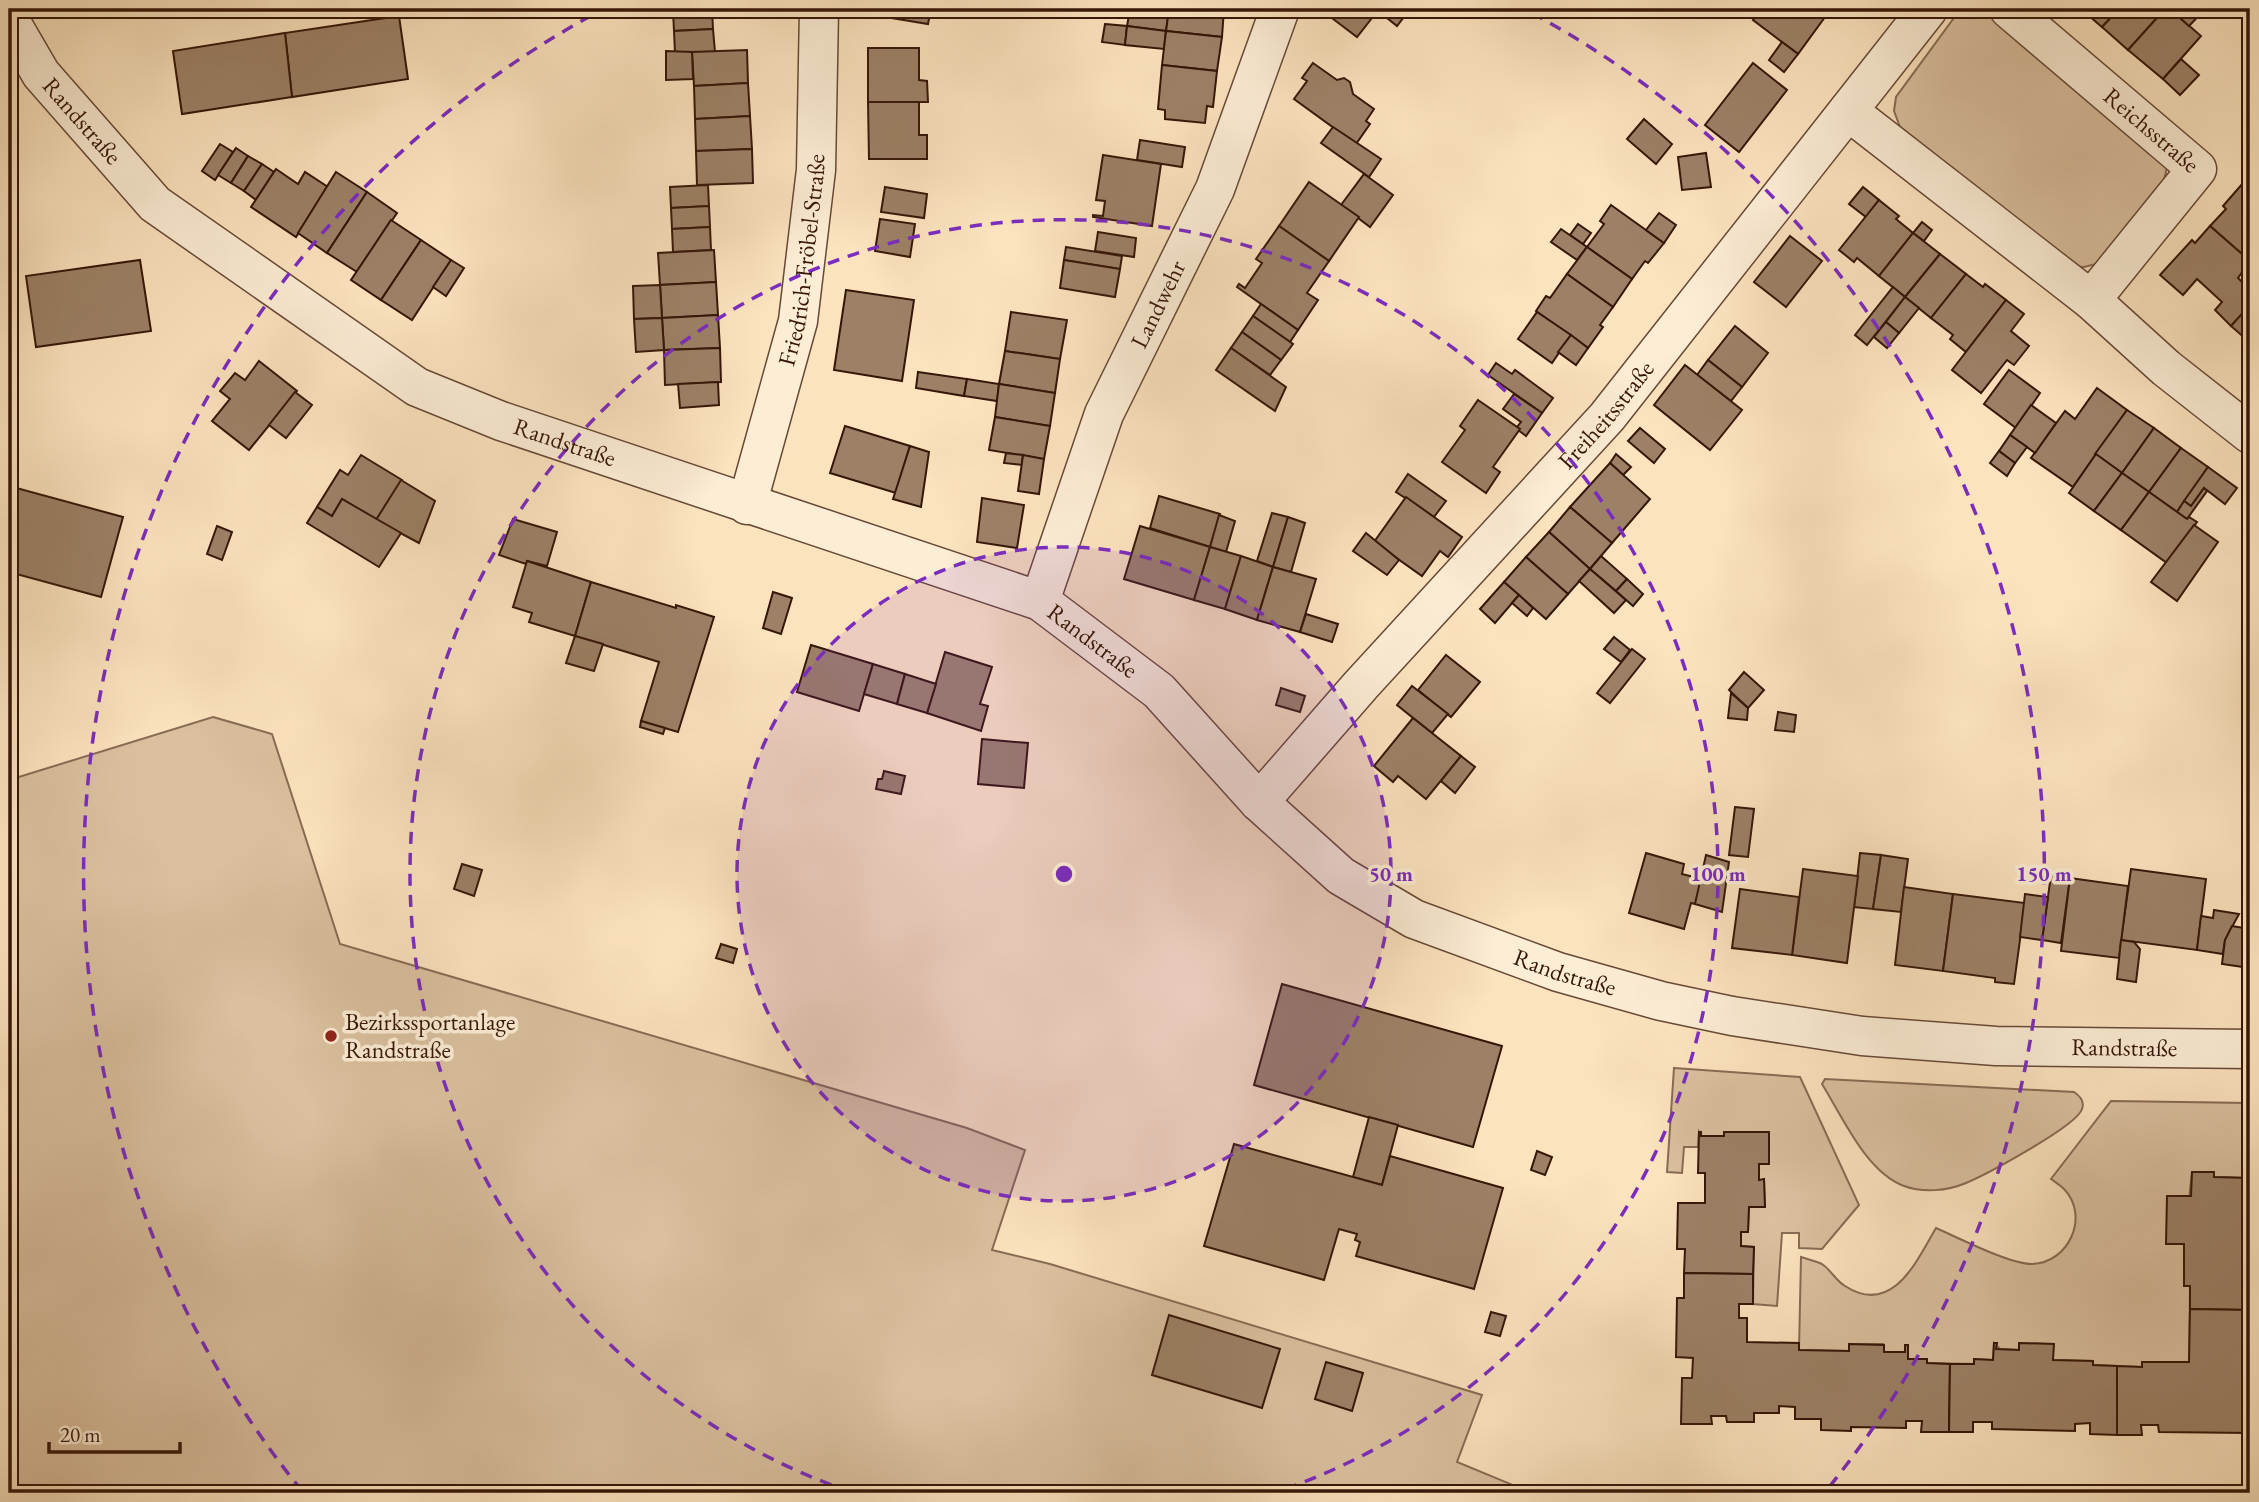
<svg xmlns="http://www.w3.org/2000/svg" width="2259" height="1502" viewBox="0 0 2259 1502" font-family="'EB Garamond',serif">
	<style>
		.green { fill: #dac09f; stroke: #886b54; stroke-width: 2 }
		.building { fill: #9c8167; stroke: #361608; stroke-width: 2 }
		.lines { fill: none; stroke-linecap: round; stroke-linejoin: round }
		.minor-casing { stroke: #674936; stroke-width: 41 }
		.minor { stroke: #fcedd5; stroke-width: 38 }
		.ring { fill: none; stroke: #7b2cbf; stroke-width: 3.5; stroke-dasharray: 12 9 }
		.poi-dot { fill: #8f2418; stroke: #fcedd5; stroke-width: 2.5 }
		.labels { text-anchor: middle; stroke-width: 7; stroke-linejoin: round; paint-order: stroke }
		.street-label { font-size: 24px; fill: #361608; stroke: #fcedd5 }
		.poi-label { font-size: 24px; fill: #361608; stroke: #fcedd5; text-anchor: start }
		.centre { fill: #7b2cbf; stroke: #fcedd5; stroke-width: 3.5 }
		.ring-label { font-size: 21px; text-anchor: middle; font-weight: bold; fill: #7b2cbf; stroke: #fcedd5; stroke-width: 7; stroke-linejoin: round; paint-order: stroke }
	</style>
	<rect width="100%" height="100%" fill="#fbe3be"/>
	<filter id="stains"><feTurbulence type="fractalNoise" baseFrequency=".00286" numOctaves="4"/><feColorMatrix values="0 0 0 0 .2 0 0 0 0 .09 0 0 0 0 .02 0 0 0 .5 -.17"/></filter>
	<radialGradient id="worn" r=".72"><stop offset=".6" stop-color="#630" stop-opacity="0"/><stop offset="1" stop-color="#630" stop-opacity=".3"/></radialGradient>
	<g class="green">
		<polygon points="1964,9 1992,10 2167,167 2164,180 2104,262 2084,267 2072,266 1900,127 1894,111 1896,97 1959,11"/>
		<polygon points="213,717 272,734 340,944 967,1128 1025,1150 992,1250 1050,1264 1482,1395 1457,1462 1532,1493 9,1493 9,780"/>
		<polygon points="1674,1068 1800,1077 1859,1205 1822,1249 1799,1248 1799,1233 1782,1233 1777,1306 1753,1304 1754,1247 1741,1246 1741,1232 1748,1232 1749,1207 1765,1206 1764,1180 1759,1180 1759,1164 1769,1164 1769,1133 1724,1132 1724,1136 1701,1136 1699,1132 1698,1147 1684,1147 1682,1173 1667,1172"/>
		<path d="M1825 1079 2074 1092C2080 1096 2085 1101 2082 1109 2077 1126 1985 1175 1966 1183 1947 1191 1923 1193 1904 1186 1866 1172 1842 1116 1822 1084Z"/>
		<path d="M2111 1101 2250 1103V1178L2214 1177V1172H2192L2184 1244V1285L2190 1286 2189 1362H2143L2142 1367 2093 1365V1361L2053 1360V1344L2019 1343V1350L2000 1349 1994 1343 1993 1360 1974 1359V1364L1927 1363 1926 1359H1908V1345H1906L1905 1352H1884L1883 1344H1850L1849 1351 1799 1350 1801 1257C1807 1259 1816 1261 1822 1264 1831 1270 1836 1281 1845 1286 1893 1317 1917 1260 1936 1228 1959 1238 2009 1264 2032 1264 2069 1263 2090 1216 2064 1189 2060 1185 2055 1182 2051 1179Z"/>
	</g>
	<g class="building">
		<polygon points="712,9 713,29 674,31 673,11"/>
		<polygon points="887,9 931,9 928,24 885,17"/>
		<polygon points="1130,9 1169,12 1166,31 1127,26"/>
		<polygon points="1169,9 1224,9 1222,37 1166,31"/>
		<polygon points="1326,9 1379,9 1357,37 1324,12"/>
		<polygon points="1379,9 1410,9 1397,26 1377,10"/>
		<polygon points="1762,9 1813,9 1825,17 1798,54 1753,20"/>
		<polygon points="2081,9 2119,9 2102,27"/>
		<polygon points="2119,9 2165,9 2128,50 2102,27"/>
		<polygon points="2165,9 2170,9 2201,36 2163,79 2128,50"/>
		<polygon points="2170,9 2205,9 2189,26"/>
		<polygon points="399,16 408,79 292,97 285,33"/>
		<polygon points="1105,24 1127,26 1125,45 1102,42"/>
		<polygon points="1127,26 1166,31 1164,49 1125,45"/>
		<polygon points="713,29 715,52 675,53 674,31"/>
		<polygon points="1166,31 1222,37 1217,71 1162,65"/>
		<polygon points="285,33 292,97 182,114 173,51"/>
		<polygon points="1782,42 1798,54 1784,72 1769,60"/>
		<polygon points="868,48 919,48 919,80 927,81 928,102 868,102"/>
		<polygon points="747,50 748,83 694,86 692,52"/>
		<polygon points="666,51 692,52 693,79 666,80"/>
		<polygon points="2181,59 2199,75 2180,95 2163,79"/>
		<polygon points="1313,63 1337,80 1344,78 1350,82 1353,94 1374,109 1366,121 1370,124 1356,144 1294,99 1307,81 1302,78"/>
		<polygon points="1753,63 1787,90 1739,152 1705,125"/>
		<polygon points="1162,65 1217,71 1213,107 1207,106 1205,123 1165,119 1165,110 1158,109"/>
		<polygon points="748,83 750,116 695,119 694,86"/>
		<polygon points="868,102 919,102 919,135 927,135 927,159 869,159"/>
		<polygon points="750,116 752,149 696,151 695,119"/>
		<polygon points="1644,119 1672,144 1656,164 1627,139"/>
		<polygon points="1333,127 1381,159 1369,177 1321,143"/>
		<polygon points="1140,140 1185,147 1182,167 1137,160"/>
		<polygon points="220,144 233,152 215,180 202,171"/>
		<polygon points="236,148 248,156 231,183 218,175"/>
		<polygon points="752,149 753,183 697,185 696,151"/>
		<polygon points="1706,153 1711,187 1682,190 1678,157"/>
		<polygon points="1103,155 1161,164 1152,226 1093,217 1093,215 1103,216 1105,201 1096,200"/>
		<polygon points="248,156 262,164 244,191 231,183"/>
		<polygon points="262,164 274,172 256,200 244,191"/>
		<polygon points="276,169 298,184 305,172 328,187 296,237 251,207"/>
		<polygon points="336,172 367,192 327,253 298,233"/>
		<polygon points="1364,174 1393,195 1370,227 1341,205"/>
		<polygon points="2250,175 2250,261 2210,226 2226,209 2223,206"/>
		<polygon points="1309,182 1359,217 1329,261 1279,226"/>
		<polygon points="708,185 709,206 671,208 670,187"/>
		<polygon points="885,187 927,194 924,218 881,212"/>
		<polygon points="1863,187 1879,200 1866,217 1849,204"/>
		<polygon points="367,192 397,213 357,272 327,253"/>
		<polygon points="1879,200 1899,216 1896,219 1913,233 1879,276 1857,258 1854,262 1839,250"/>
		<polygon points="1611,205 1664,243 1648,263 1645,261 1632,279 1587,247 1604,224 1600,221"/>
		<polygon points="709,206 710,227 672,229 671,208"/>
		<polygon points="1659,213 1676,225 1664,243 1646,230"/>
		<polygon points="880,219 915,224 910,257 875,251"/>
		<polygon points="391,220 421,240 381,300 351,280"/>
		<polygon points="1922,222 1932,230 1924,241 1913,233"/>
		<polygon points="1578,224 1591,233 1583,244 1570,235"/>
		<polygon points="1279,226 1329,261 1307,293 1318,300 1298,330 1237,287 1239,284 1245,288 1262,263 1256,259"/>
		<polygon points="2210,226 2250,261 2238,278 2250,290 2250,305 2231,326 2215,310 2222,302 2197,279 2183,295 2160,275 2192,240 2195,243"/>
		<polygon points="710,227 711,250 673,252 672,229"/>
		<polygon points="1561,229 1587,247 1577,260 1551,242"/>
		<polygon points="1098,232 1136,238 1134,257 1095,251"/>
		<polygon points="1913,233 1940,254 1905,297 1879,276"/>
		<polygon points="1790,236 1822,261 1786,307 1754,282"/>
		<polygon points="421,240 451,260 412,320 381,300"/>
		<polygon points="1066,247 1122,256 1120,269 1064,260"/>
		<polygon points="1587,247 1632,279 1613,307 1567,274"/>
		<polygon points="714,250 716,282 660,285 658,253"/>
		<polygon points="1940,254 1966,274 1931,318 1905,297"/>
		<polygon points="140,260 151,331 36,347 26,276"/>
		<polygon points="451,260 464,268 446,296 433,287"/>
		<polygon points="1064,260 1120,269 1115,297 1060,288"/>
		<polygon points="1567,274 1613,307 1600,325 1603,327 1588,348 1536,311 1546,296 1550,298"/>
		<polygon points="1966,274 1983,287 1985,284 2006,300 1966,352 1950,339 1953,335 1931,318"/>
		<polygon points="716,282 718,315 662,318 660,285"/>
		<polygon points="660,285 662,318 634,319 633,286"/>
		<polygon points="1893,287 1905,297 1867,345 1855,335"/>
		<polygon points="846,290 914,300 902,381 834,370"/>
		<polygon points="1905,297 1919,308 1899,333 1886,322"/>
		<polygon points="2006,300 2024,314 2011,331 2029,346 2014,365 2007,360 1981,393 1952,370"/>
		<polygon points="1261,304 1298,330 1290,342 1253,316"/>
		<polygon points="2250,305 2250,339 2248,341 2231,326"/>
		<polygon points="1011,312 1067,320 1060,359 1005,351"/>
		<polygon points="1537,312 1571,335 1552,363 1518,339"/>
		<polygon points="718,315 720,348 664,350 662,318"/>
		<polygon points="1253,316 1293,344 1281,360 1242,332"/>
		<polygon points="662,318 664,350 636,352 634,319"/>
		<polygon points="1886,322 1899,333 1887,348 1874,337"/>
		<polygon points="1735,326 1768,353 1742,387 1708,360"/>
		<polygon points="1242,332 1281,360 1270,375 1231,348"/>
		<polygon points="1571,335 1588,348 1576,365 1558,352"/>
		<polygon points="720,348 721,382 665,385 664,350"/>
		<polygon points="1231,348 1286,387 1275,411 1216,370"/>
		<polygon points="1005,351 1060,359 1055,393 999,384"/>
		<polygon points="1708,360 1742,387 1731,401 1697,375"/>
		<polygon points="259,361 297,391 249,450 212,421 230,399 220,391 235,373 245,380"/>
		<polygon points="1496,363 1512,374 1515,370 1553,398 1542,413 1488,375"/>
		<polygon points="1685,365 1742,410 1710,450 1654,405"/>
		<polygon points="2009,370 2040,393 2016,428 1984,404"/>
		<polygon points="918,372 967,379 964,396 916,388"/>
		<polygon points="967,379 999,384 997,401 964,396"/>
		<polygon points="718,382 719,405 680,408 678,384"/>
		<polygon points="999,384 1055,393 1050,426 995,417"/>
		<polygon points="2097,388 2127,410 2073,487 2031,458 2065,411 2075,419"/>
		<polygon points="295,392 312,405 286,438 269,425"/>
		<polygon points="1514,394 1542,413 1526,436 1518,430 1517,427 1521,422 1503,409"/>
		<polygon points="1478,400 1520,429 1493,467 1500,472 1486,493 1442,462 1465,430 1460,426"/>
		<polygon points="2031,405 2056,423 2035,453 2010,435"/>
		<polygon points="2127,410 2154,428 2122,473 2095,454"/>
		<polygon points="995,417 1050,426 1044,459 989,450"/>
		<polygon points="845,426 910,446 896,493 830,473"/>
		<polygon points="1640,428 1665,449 1654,463 1628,441"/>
		<polygon points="2154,428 2181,448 2149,492 2122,473"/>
		<polygon points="2010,435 2027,447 2015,463 1999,451"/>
		<polygon points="910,446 929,452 921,507 893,499"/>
		<polygon points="2181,448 2208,467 2177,512 2149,492"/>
		<polygon points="1999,451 2015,463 2007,476 1990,463"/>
		<polygon points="1006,453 1023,455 1022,465 1004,463"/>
		<polygon points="1616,454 1631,467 1623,475 1610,463"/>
		<polygon points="2096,454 2122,473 2094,511 2069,493"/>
		<polygon points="361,455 402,480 376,520 342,499 332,516 317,507 340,470 348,475"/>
		<polygon points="1023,455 1044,459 1039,494 1018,491"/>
		<polygon points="1610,463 1650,499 1612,543 1570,507"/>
		<polygon points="2208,467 2237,488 2225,504 2204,488 2191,506 2184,501"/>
		<polygon points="2122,473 2149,492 2121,530 2094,511"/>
		<polygon points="1408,474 1446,501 1434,517 1396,492"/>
		<polygon points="401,480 435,501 419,543 376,520"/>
		<polygon points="9,486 123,517 101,597 9,572"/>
		<polygon points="2204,488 2207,491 2187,519 2177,512 2184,501 2191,506"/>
		<polygon points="2149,492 2187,519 2189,517 2197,522 2167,563 2121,530"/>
		<polygon points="1159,496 1220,514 1210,547 1150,528"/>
		<polygon points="1406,497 1462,537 1448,557 1440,551 1422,576 1374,542"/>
		<polygon points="982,498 1024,505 1017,548 977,542"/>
		<polygon points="342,499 401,533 379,567 307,523 317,507 332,516"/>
		<polygon points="1570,507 1612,543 1590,569 1549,532"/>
		<polygon points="1272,513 1288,517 1273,567 1257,561"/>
		<polygon points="1219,515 1235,521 1226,552 1210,547"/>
		<polygon points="1288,517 1305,523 1291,572 1273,567"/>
		<polygon points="513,519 557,532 547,566 527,561 526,564 499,555"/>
		<polygon points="2194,525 2218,542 2177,601 2151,582"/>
		<polygon points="217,526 232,532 222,560 207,554"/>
		<polygon points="1140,526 1210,547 1194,600 1124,579"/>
		<polygon points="1549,532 1590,569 1568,594 1526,557"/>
		<polygon points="1366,533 1399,560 1387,575 1353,551"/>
		<polygon points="1210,547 1241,556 1225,609 1194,600"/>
		<polygon points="1241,556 1273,567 1257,620 1225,609"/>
		<polygon points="1601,556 1627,579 1616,591 1590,569"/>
		<polygon points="1526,557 1568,594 1546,619 1504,582"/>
		<polygon points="527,561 591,582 575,636 529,622 532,613 513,607"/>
		<polygon points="1273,567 1316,579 1300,632 1257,620"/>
		<polygon points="1590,569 1626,600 1614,613 1579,581"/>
		<polygon points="1627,579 1643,594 1633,606 1616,591"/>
		<polygon points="591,582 676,608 676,605 714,617 678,732 641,721 659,662 575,636"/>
		<polygon points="1504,582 1519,595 1495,623 1480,609"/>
		<polygon points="773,592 792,598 781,634 763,628"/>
		<polygon points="1519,595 1533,608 1527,616 1512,603"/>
		<polygon points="1306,614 1338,624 1332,642 1300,632"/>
		<polygon points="575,636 603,644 594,671 566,663"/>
		<polygon points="1614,637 1630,650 1621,662 1604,649"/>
		<polygon points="811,645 873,664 859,711 797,692"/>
		<polygon points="1632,649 1645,659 1610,703 1597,693"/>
		<polygon points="945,652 992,667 980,704 988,706 981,731 927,713"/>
		<polygon points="1446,655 1480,682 1451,717 1418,690"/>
		<polygon points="873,664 905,674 897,704 864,694"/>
		<polygon points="1744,672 1764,690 1748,708 1729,690"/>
		<polygon points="905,674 936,684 927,713 897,704"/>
		<polygon points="1412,686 1448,714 1432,733 1397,705"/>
		<polygon points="1281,688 1305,696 1300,712 1276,705"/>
		<polygon points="1731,693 1748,708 1747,720 1728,718"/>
		<polygon points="1778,712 1796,715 1794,732 1775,730"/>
		<polygon points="1413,718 1461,756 1426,799 1398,776 1393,782 1374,766"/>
		<polygon points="641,721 665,728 663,734 640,727"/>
		<polygon points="982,739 1028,743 1024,788 978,784"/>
		<polygon points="1461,756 1475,767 1455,793 1441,781"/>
		<polygon points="884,771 905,776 901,794 876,789 878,779 882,779"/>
		<polygon points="1735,807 1754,809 1748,857 1729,855"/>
		<polygon points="1646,853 1684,864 1682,874 1702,879 1695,904 1691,903 1684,929 1629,913"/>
		<polygon points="1860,853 1881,855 1873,909 1854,907"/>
		<polygon points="1706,855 1729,862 1722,912 1695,904"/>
		<polygon points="1881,855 1908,859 1901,912 1873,909"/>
		<polygon points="462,864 482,870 474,896 454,889"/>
		<polygon points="1803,869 1858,876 1847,963 1792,955"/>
		<polygon points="2131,869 2206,879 2197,950 2121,940"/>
		<polygon points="2051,875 2070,878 2061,943 2042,940"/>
		<polygon points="2070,878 2128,886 2119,958 2061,951"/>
		<polygon points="1904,887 1953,894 1943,971 1895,965"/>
		<polygon points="1740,889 1799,897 1792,955 1732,948"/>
		<polygon points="1953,894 2025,903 2014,984 1995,982 1995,978 1943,971"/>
		<polygon points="2025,894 2048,897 2042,940 2020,937"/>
		<polygon points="2214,910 2239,914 2225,940 2223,954 2197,950 2201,916 2213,918"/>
		<polygon points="2232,926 2250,929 2250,968 2222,964 2225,940"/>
		<polygon points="2121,940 2134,942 2140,949 2136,982 2117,979"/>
		<polygon points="721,944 737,949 733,963 716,958"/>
		<polygon points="1282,984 1502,1046 1473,1147 1254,1085"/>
		<polygon points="1369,1117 1398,1125 1382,1185 1353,1177"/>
		<polygon points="1699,1132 1701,1132 1701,1136 1724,1136 1724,1132 1769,1132 1769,1164 1759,1164 1759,1180 1764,1179 1765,1207 1749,1207 1748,1232 1741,1232 1741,1246 1754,1247 1753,1274 1684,1273 1685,1249 1677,1249 1678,1203 1705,1203 1705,1173 1698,1173"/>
		<polygon points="1234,1144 1382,1185 1390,1156 1503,1188 1474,1289 1356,1256 1360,1242 1355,1240 1357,1234 1339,1229 1324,1280 1204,1246"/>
		<polygon points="1537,1151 1552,1157 1545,1175 1531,1170"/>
		<polygon points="2192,1172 2214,1172 2214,1177 2250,1178 2250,1268 2244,1268 2243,1283 2250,1283 2250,1310 2190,1309 2190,1286 2184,1286 2184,1244 2166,1244 2167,1196 2191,1196"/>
		<polygon points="1684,1273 1753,1274 1753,1304 1739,1304 1739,1318 1747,1318 1747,1342 1799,1343 1799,1350 1849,1351 1849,1344 1884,1345 1884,1352 1905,1352 1905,1345 1908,1345 1908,1359 1927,1359 1927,1363 1950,1364 1949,1432 1921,1432 1922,1421 1906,1421 1906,1428 1851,1427 1851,1431 1821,1430 1821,1419 1795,1419 1795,1407 1779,1406 1779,1413 1754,1413 1754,1422 1727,1422 1726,1416 1711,1416 1712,1424 1681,1424 1682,1378 1692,1378 1693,1358 1676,1357 1677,1298 1684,1298"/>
		<polygon points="2190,1309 2250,1310 2250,1338 2244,1338 2244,1354 2250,1354 2250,1375 2246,1375 2245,1399 2250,1400 2250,1433 2159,1432 2158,1425 2141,1425 2142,1435 2117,1435 2117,1366 2142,1367 2142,1362 2189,1362"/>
		<polygon points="1491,1312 1506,1316 1500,1336 1485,1332"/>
		<polygon points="1169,1315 1280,1349 1262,1408 1152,1375"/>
		<polygon points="1994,1343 1997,1343 1996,1349 2019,1350 2019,1343 2054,1344 2053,1360 2093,1361 2093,1365 2117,1366 2117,1435 2090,1434 2090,1423 2075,1424 2075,1431 1992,1429 1992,1422 1973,1422 1973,1432 1949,1432 1950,1364 1974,1364 1974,1359 1993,1360"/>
		<polygon points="1326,1362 1363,1373 1352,1411 1315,1399"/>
		<polygon points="1151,1490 1225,1492 1225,1493 1151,1493"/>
	</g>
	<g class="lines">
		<defs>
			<g id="minor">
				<path id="s1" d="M2009 9 2197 169 2091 300"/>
				<path id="s2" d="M9 19 41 74 155 204 417 387 501 421 1040 601 1159 691 1259 802 1341 876 1414 919 1558 972 1661 1001 1732 1016 1862 1036 1996 1046 2250 1049"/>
				<polyline points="1848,111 2091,300 2166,368 2250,434"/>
				<path id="s3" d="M747 505 798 321 816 170 819 9"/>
				<path id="s4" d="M1040 601 1104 414 1215 189 1280 9"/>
				<path id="s5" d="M1259 802 1361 685 1607 417 1928 9"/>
			</g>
		</defs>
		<use href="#minor" class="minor-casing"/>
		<use href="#minor" class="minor"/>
	</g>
	<circle cx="1064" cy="874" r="327" fill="#7b2cbf" fill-opacity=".12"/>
	<g class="ring">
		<circle cx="1064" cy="874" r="327"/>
		<path d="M851 1492A654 654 0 1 1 1277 1492"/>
		<path d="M302 1491A980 980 0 0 1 596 13M1532 13A980 980 0 0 1 1826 1491"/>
	</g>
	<circle class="poi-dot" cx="331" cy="1036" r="7"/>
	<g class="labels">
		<g class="street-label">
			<text dy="8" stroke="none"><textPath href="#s2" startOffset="126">Randstraße</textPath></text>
			<text dy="8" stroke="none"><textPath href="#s1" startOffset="187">Reichsstraße</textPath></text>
			<text dy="8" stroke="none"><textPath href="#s3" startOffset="252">Friedrich-Fröbel-Straße</textPath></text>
			<text dy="8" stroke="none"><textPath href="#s4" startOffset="320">Landwehr</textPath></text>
			<text dy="8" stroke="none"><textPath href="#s5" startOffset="520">Freiheitsstraße</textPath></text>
			<text dy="8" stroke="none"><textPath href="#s2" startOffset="714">Randstraße</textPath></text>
			<text dy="8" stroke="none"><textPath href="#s2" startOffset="1281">Randstraße</textPath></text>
			<text dy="8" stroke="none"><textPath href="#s2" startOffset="1869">Randstraße</textPath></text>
			<text dy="8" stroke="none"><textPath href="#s2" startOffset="2436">Randstraße</textPath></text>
		</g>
		<g class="poi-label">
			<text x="345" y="1030">Bezirkssportanlage<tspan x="345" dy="28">Randstraße</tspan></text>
		</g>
	</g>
	<circle cx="1064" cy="874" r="10" class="centre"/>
	<g class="ring-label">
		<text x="1391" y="881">50 m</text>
		<text x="1718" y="881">100 m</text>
		<text x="2044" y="881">150 m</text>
	</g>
	<rect width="2259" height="1502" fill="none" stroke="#fbe3be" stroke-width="35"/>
	<rect x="10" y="10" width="2238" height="1481" fill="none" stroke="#361608" stroke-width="3.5"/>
	<rect x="18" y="18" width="2224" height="1467" fill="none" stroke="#361608" stroke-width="2"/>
	<path d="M49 1442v10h131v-10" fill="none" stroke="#361608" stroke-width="3.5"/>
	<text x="60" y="1442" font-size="21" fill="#361608" stroke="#fcedd5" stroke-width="5" paint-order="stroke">20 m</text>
	<rect width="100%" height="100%" filter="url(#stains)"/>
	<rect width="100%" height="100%" fill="url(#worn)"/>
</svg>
